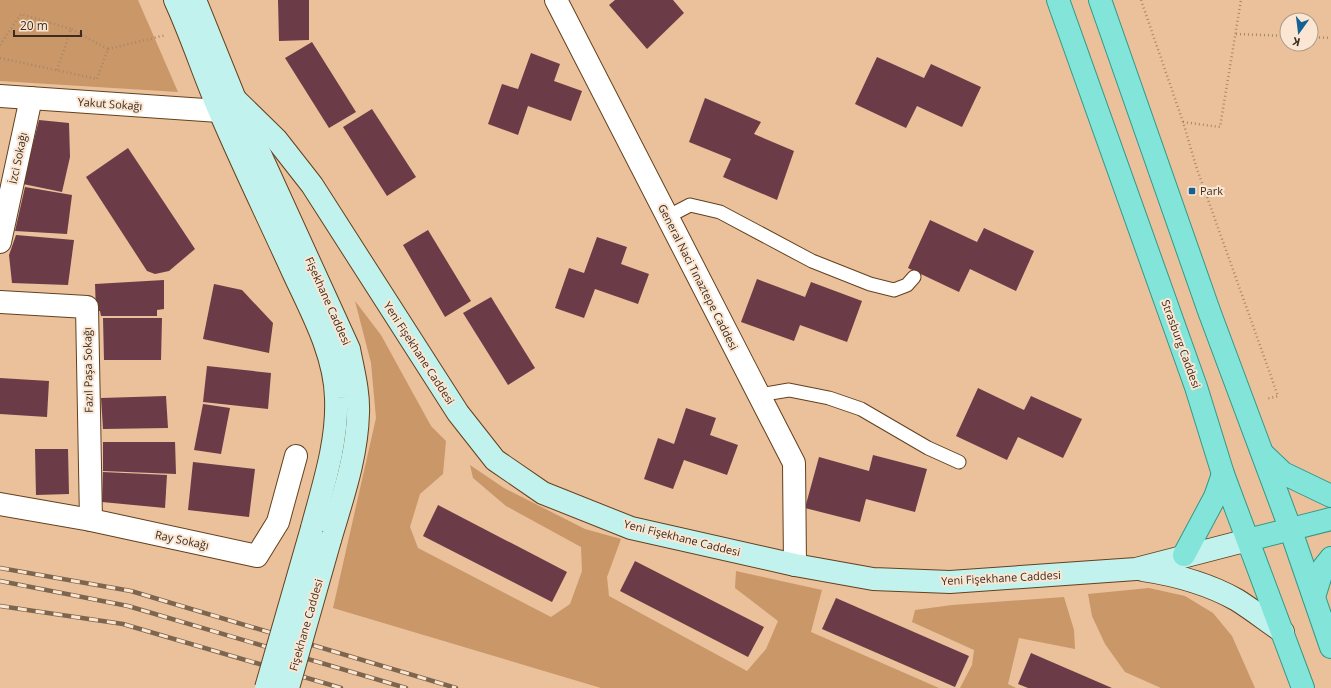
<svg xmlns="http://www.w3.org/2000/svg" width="1331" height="688" viewBox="0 0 1331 688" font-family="'Open Sans',sans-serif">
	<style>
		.green { fill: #ca9768 }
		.building { fill: #6b3b47 }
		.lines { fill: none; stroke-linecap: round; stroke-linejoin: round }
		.lane-casing { stroke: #63411e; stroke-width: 15 }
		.street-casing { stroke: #63411e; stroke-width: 24 }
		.secondary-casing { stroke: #63411e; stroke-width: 24 }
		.primary-casing { stroke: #349988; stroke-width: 24 }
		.path { stroke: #a6876a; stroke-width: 2.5; stroke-dasharray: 1 3; stroke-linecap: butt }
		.lane { stroke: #fff; stroke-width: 13 }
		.street { stroke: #fff; stroke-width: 22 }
		.secondary { stroke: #c1f2ed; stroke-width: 22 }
		.primary { stroke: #83e5da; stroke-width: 22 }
		.rail-casing { stroke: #7e654d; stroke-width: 4.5 }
		.rail { stroke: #fbe6d3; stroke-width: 3; stroke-dasharray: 9; stroke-linecap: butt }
		.secondary-bridge-casing { stroke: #63411e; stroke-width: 24; stroke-linecap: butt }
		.secondary-bridge { stroke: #c1f2ed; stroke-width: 22 }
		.poi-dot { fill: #146194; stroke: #fbe6d3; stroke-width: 1.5 }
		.labels { text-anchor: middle; stroke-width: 4; stroke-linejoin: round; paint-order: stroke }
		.street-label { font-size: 11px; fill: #3b2c1d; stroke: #fbe6d3 }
		.poi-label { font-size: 11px; fill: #3b2c1d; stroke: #fbe6d3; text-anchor: start }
	</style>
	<rect width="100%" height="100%" fill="#eac19b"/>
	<g class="green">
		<polygon points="0,0 138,0 178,92 0,81"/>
		<polygon points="355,301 381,335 431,426 446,441 443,474 420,494 410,527 418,548 551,617 570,604 582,571 581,547 506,506 473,478 470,465 504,488 585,529 621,539 607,577 609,596 747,671 766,649 778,621 735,588 736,571 822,590 811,632 939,688 601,688 333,608 376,418 371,363"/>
		<polygon points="1149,588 1185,596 1213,613 1232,636 1255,688 1161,688 1125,672 1105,644 1092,616 1088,594"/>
		<polygon points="1064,597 1074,630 1075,649 1019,638 1008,684 1016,688 960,688 972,665 974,650 912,622 915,610 952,605"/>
	</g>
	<g class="building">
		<polygon points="278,0 309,0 309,40 279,41"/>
		<polygon points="615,0 673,0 684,13 647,49 609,5"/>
		<polygon points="312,42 356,112 329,128 285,58"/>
		<polygon points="531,53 560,64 554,81 582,91 571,121 528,106 518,135 488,124 502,84 518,89"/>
		<polygon points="877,57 924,78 931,64 981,87 962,127 917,106 906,128 855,104"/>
		<polygon points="705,98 761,122 754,134 794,151 777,200 723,177 731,159 689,142"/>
		<polygon points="372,109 416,177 387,196 343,127"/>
		<polygon points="39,120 69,123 70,157 62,192 23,184"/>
		<polygon points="128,148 195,249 169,271 155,274 147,271 86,177"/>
		<polygon points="25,187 72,195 67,234 15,231"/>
		<polygon points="930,220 977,242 984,228 1034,251 1016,291 970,269 959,292 908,268"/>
		<polygon points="428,230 471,301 445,317 403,245"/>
		<polygon points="16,235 74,240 68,285 12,283 9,255"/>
		<polygon points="597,237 627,247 621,264 649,274 638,304 595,289 584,318 555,308 569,268 584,273"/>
		<polygon points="757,279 805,297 811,282 862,301 847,342 800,325 794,341 741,322"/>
		<polygon points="164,280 164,309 157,310 157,316 101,316 100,311 96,311 95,284"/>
		<polygon points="214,284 242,290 273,323 269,353 203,339"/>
		<polygon points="491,297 535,368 508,385 463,313"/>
		<polygon points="103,318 162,318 161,360 104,360"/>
		<polygon points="207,366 271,373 268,409 203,402"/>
		<polygon points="0,378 49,381 47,417 0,414"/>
		<polygon points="978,388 1024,410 1031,396 1082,419 1063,458 1018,437 1007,460 956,436"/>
		<polygon points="166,396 168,428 103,429 101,398"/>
		<polygon points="203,404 230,408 221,454 194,450"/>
		<polygon points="686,408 716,418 710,435 738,445 727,475 684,460 673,489 644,479 658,438 674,444"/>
		<polygon points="103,442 175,442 176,474 103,471"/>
		<polygon points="35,449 68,449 69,494 36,495"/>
		<polygon points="873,455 927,469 915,512 866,499 860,522 805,508 819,457 869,471"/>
		<polygon points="193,462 255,469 249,517 188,510"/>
		<polygon points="103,472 167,475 165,508 102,502"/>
		<polygon points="438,505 567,572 552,602 423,536"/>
		<polygon points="635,561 764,627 748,657 620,591"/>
		<polygon points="836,598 969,656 955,687 822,629"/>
		<polygon points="1031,653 1112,688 1028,688 1018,684"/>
	</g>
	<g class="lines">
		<defs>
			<g id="lane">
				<polyline points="667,217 690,205 703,208 720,212 812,261 870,284 894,290 907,285 914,277"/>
				<polyline points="759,395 789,390 829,398 861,409 928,448 959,462"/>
			</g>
			<g id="street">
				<polyline points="556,0 794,463 795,565"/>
				<polyline points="0,96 219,111"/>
				<polyline points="0,242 31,98"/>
				<polyline points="0,302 87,307 91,520"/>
				<polyline points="0,504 91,520 257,556 278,522 296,456"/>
			</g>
			<g id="secondary">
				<path d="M175 0C192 37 204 75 220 112 243 166 269 219 293 272 311 311 335 354 336 398 338 442 323 486 312 528"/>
				<path d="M195 0 235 99 349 349C353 370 359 392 358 413 357 457 342 499 330 540"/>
				<polyline points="235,99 276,139 312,185 458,413 495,460 543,493 631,528 795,565 873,579 950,582 1136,569 1248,540"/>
				<path d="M1143 570C1176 575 1207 583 1237 600 1253 610 1268 622 1283 632"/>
			</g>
			<g id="primary">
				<polyline points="1058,0 1196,387 1223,474 1303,688"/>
				<polyline points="1100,0 1209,311 1290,528 1331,647"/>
				<polyline points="1263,454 1283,473 1331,496"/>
				<polyline points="1248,540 1331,519"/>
				<polyline points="1184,555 1215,497 1223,474"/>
				<polyline points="1314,597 1323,568 1331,558"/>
			</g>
		</defs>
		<use href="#lane" class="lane-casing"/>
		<use href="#street" class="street-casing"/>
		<use href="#secondary" class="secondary-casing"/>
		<use href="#primary" class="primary-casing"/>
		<g class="path">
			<polyline points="1141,0 1183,122 1196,166 1278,396 1266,399"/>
			<polyline points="1236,34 1287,36"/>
			<polyline points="1311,37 1331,38"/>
			<polyline points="0,45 21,14 71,29"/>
			<polyline points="108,49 166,35"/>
			<polyline points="0,58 97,79"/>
			<polyline points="57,70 71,29 108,49 97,79"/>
			<polyline points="1183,122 1220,127 1241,0"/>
		</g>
		<use href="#lane" class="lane"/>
		<use href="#street" class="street"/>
		<use href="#secondary" class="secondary"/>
		<use href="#primary" class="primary"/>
		<defs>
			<g id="rail">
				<polyline points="0,568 131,591 456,688"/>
				<polyline points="0,581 128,606 406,688"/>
				<polyline points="0,606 123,624 341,688"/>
			</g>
		</defs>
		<use href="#rail" class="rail-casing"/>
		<use href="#rail" class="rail"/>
		<defs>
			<g id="secondary-bridge">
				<polyline points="266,688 312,528"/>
				<polyline points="288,688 330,540"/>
			</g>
		</defs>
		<use href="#secondary-bridge" class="secondary-bridge-casing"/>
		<use href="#secondary-bridge" class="secondary-bridge"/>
	</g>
	<rect class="poi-dot" x="1188" y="187" width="8" height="8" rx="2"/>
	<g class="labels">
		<g class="street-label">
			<text transform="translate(110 104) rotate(4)" y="4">Yakut Sokağı</text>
			<text transform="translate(18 158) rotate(-78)" y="4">İzci Sokağı</text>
			<text transform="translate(698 277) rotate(63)" y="4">General Naci Tınaztepe Caddesi</text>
			<text transform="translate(328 301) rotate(66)" y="4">Fişekhane Caddesi</text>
			<text transform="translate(1181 344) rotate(70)" y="4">Strasburg Caddesi</text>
			<text transform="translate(419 353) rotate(57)" y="4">Yeni Fişekhane Caddesi</text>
			<text transform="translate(88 370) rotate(-91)" y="4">Fazıl Paşa Sokağı</text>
			<text transform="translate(682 538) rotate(14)" y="4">Yeni Fişekhane Caddesi</text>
			<text transform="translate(182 540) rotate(12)" y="4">Ray Sokağı</text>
			<text transform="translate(1001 578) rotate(-3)" y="4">Yeni Fişekhane Caddesi</text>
			<text transform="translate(306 625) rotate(-74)" y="4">Fişekhane Caddesi</text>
		</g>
		<g class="poi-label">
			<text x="1200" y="195">Park</text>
		</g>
	</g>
	<g transform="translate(1299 32) rotate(194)"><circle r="19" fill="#fbe6d3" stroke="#ae9c8a"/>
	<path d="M0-3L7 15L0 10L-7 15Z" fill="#146194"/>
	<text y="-6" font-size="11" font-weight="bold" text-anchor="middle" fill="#3b2c1d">K</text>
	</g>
	<path d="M14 30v6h67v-6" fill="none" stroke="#3b2c1d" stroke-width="2"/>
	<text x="20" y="30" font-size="12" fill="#3b2c1d" stroke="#fbe6d3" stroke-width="3" paint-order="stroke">20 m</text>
</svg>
